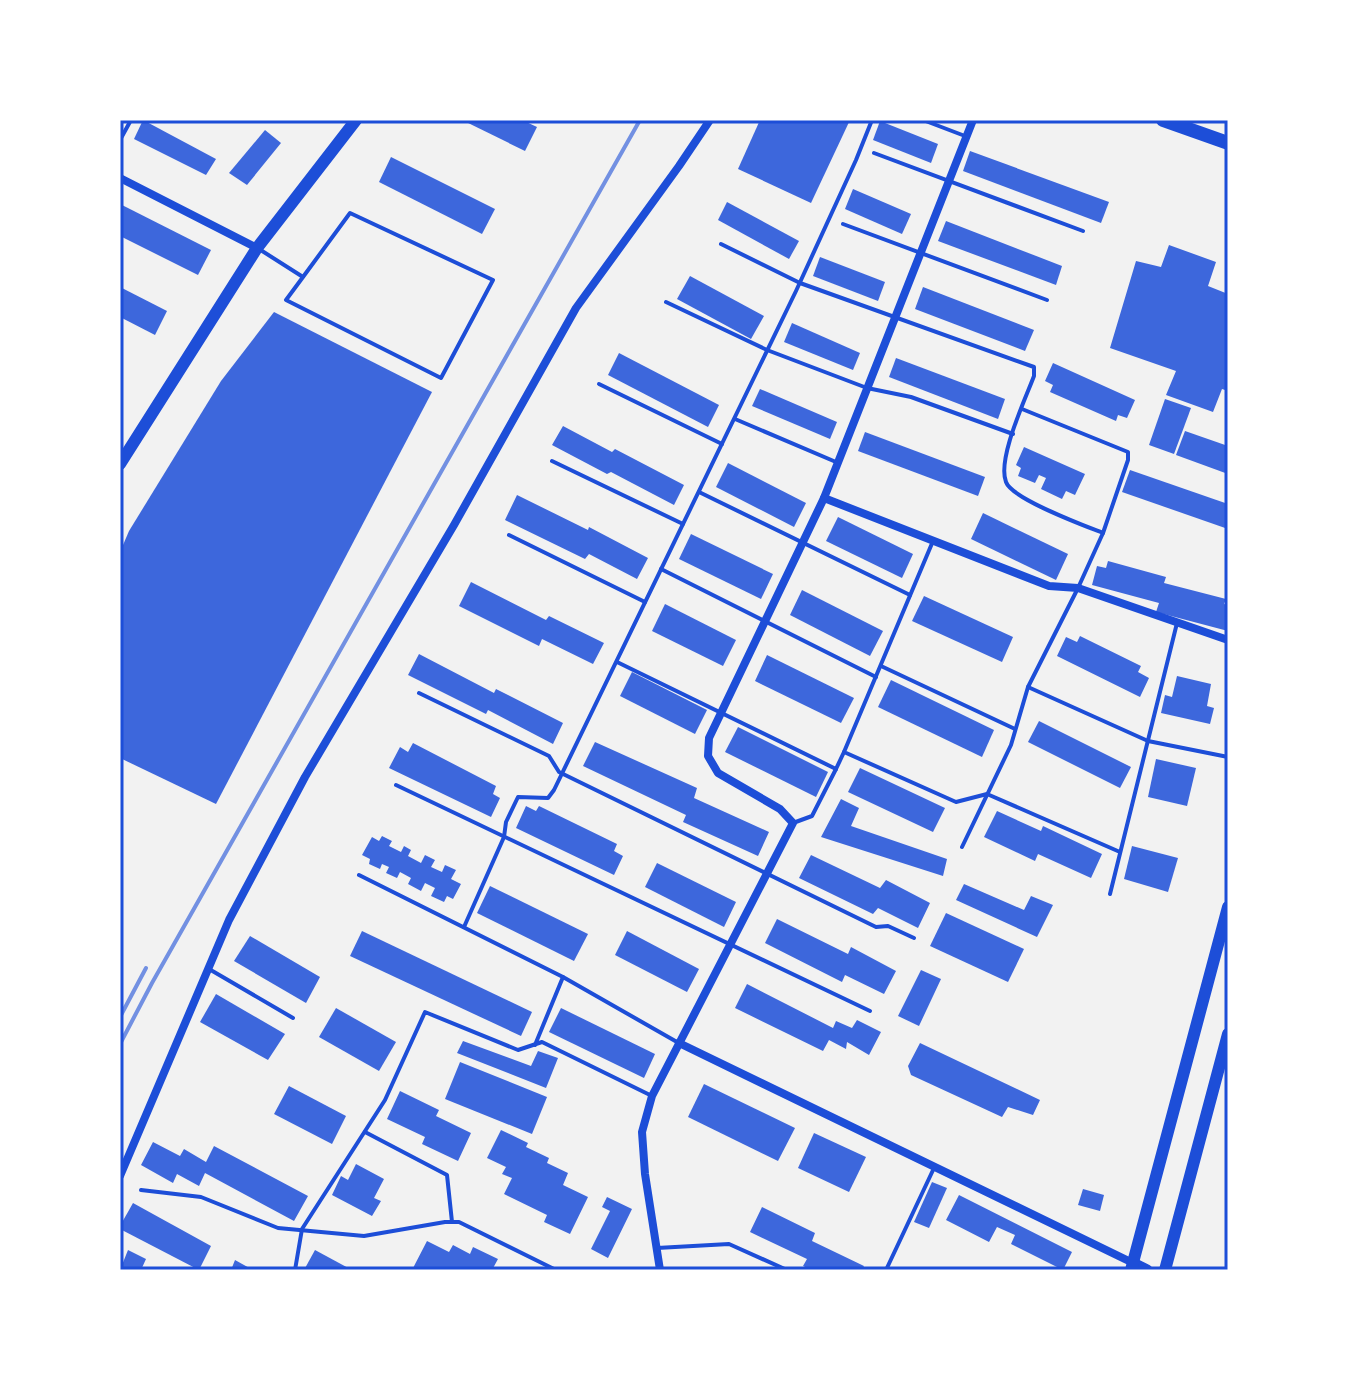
<svg xmlns="http://www.w3.org/2000/svg" width="1348" height="1390" viewBox="0 0 1348 1390" font-family="'PT Sans',sans-serif">
	<style>
		.building { fill: #3d67dc }
		.lines { fill: none; stroke-linecap: round; stroke-linejoin: round }
		.service { stroke: #1d4ed8; stroke-width: 4 }
		.minor { stroke: #1d4ed8; stroke-width: 8 }
		.tertiary { stroke: #1d4ed8; stroke-width: 11 }
		.secondary { stroke: #1d4ed8; stroke-width: 12 }
		.primary { stroke: #1d4ed8; stroke-width: 14 }
		.rail { stroke: #7290e2; stroke-width: 4 }
		.neatline { fill: none; stroke: #1d4ed8; stroke-width: 3 }
	</style>
	<rect width="100%" height="100%" fill="#f2f2f2"/>
	<g class="building">
		<polygon points="143,120 216,159 206,175 134,139"/>
		<polygon points="462,120 522,120 537,127 525,151"/>
		<polygon points="760,120 850,120 811,203 738,169"/>
		<polygon points="880,121 938,144 931,163 873,140"/>
		<polygon points="265,130 281,143 247,185 229,173"/>
		<polygon points="970,151 1109,202 1101,223 963,171"/>
		<polygon points="391,157 495,209 482,234 379,182"/>
		<polygon points="853,189 911,214 902,234 845,209"/>
		<polygon points="727,202 799,241 789,259 718,220"/>
		<polygon points="120,204 211,250 198,275 120,236"/>
		<polygon points="946,221 1062,266 1056,285 938,241"/>
		<polygon points="1169,245 1216,262 1208,286 1228,294 1228,391 1222,389 1213,412 1166,395 1176,371 1110,348 1136,261 1161,267"/>
		<polygon points="820,257 885,282 878,301 813,276"/>
		<polygon points="690,276 764,316 751,339 677,299"/>
		<polygon points="120,287 167,311 155,335 120,317"/>
		<polygon points="923,287 1034,330 1025,351 915,309"/>
		<polygon points="274,312 432,392 216,804 120,758 120,552 129,531 221,381"/>
		<polygon points="792,323 860,353 853,370 784,342"/>
		<polygon points="619,353 719,405 708,427 608,375"/>
		<polygon points="896,358 1005,399 998,419 889,377"/>
		<polygon points="1053,363 1135,400 1127,418 1118,415 1116,421 1050,392 1053,385 1045,381"/>
		<polygon points="760,389 837,422 830,439 752,406"/>
		<polygon points="1165,399 1191,408 1174,454 1149,445"/>
		<polygon points="563,426 612,452 615,449 684,485 674,505 611,472 607,474 552,445"/>
		<polygon points="1185,431 1228,446 1228,474 1176,455"/>
		<polygon points="865,432 985,477 978,496 858,451"/>
		<polygon points="1024,447 1085,474 1075,495 1066,491 1062,499 1041,489 1046,478 1039,475 1035,483 1018,476 1021,468 1016,465"/>
		<polygon points="728,463 806,503 794,527 716,487"/>
		<polygon points="1130,470 1228,504 1228,529 1122,492"/>
		<polygon points="517,495 588,530 589,527 648,558 637,579 589,554 585,559 505,520"/>
		<polygon points="983,513 1068,554 1056,580 971,539"/>
		<polygon points="838,517 913,554 902,578 826,541"/>
		<polygon points="691,534 773,574 761,599 679,559"/>
		<polygon points="1108,561 1166,577 1164,583 1226,599 1224,604 1228,605 1228,631 1156,612 1159,603 1092,585 1097,566 1106,568"/>
		<polygon points="471,582 546,620 549,616 604,643 593,664 542,639 539,646 459,606"/>
		<polygon points="802,590 883,631 870,656 790,615"/>
		<polygon points="924,596 1013,637 1002,662 912,621"/>
		<polygon points="665,604 736,640 723,666 652,631"/>
		<polygon points="1080,636 1141,666 1138,672 1149,678 1140,697 1057,656 1066,637 1077,642"/>
		<polygon points="419,654 494,693 496,689 563,723 553,744 488,710 486,714 408,675"/>
		<polygon points="767,655 854,698 841,723 755,681"/>
		<polygon points="632,672 707,710 695,734 620,696"/>
		<polygon points="1177,676 1211,684 1207,706 1214,708 1210,724 1161,713 1165,695 1172,697"/>
		<polygon points="891,680 994,730 982,757 878,707"/>
		<polygon points="1039,721 1131,767 1120,788 1028,742"/>
		<polygon points="738,727 828,772 816,797 725,752"/>
		<polygon points="595,742 697,788 694,798 769,832 758,856 683,822 686,815 583,766"/>
		<polygon points="413,743 496,786 493,794 500,798 491,817 389,768 400,747 408,752"/>
		<polygon points="1156,759 1196,768 1187,806 1148,797"/>
		<polygon points="860,768 945,808 933,832 848,792"/>
		<polygon points="841,799 859,808 851,826 947,859 943,876 821,837"/>
		<polygon points="526,806 536,811 539,806 617,844 614,851 623,856 614,875 516,828"/>
		<polygon points="997,811 1041,831 1043,826 1102,854 1091,878 1038,854 1035,861 984,837"/>
		<polygon points="382,836 392,841 389,846 401,852 404,846 411,850 408,856 421,863 425,855 435,860 431,867 442,872 445,865 456,870 451,879 461,884 453,899 447,896 444,902 431,896 435,888 425,883 421,891 408,884 411,878 400,872 397,878 386,873 389,867 382,864 380,869 369,864 370,859 362,855 372,837 379,841"/>
		<polygon points="1132,846 1178,858 1168,892 1124,879"/>
		<polygon points="811,855 880,888 886,880 930,903 918,928 878,908 873,914 799,878"/>
		<polygon points="657,863 736,902 724,927 645,887"/>
		<polygon points="964,884 1024,910 1031,896 1053,905 1037,937 956,900"/>
		<polygon points="490,886 588,934 574,961 477,913"/>
		<polygon points="946,913 1024,949 1008,982 930,946"/>
		<polygon points="777,919 848,954 851,947 896,971 884,994 845,975 842,982 765,943"/>
		<polygon points="362,931 532,1012 521,1036 350,956"/>
		<polygon points="627,931 699,969 687,992 615,955"/>
		<polygon points="250,936 320,977 306,1003 234,961"/>
		<polygon points="921,970 941,979 919,1026 898,1016"/>
		<polygon points="747,984 833,1028 836,1021 852,1028 857,1020 881,1032 869,1055 847,1042 846,1049 829,1040 823,1051 735,1008"/>
		<polygon points="216,994 285,1034 268,1060 200,1022"/>
		<polygon points="336,1008 396,1042 379,1071 319,1037"/>
		<polygon points="561,1008 655,1054 644,1078 549,1032"/>
		<polygon points="463,1041 531,1066 538,1051 558,1058 546,1088 457,1053"/>
		<polygon points="920,1043 1040,1100 1033,1115 1008,1107 1002,1117 911,1075 908,1066"/>
		<polygon points="460,1062 547,1097 532,1134 445,1099"/>
		<polygon points="704,1084 795,1128 778,1161 688,1117"/>
		<polygon points="289,1086 346,1116 332,1144 274,1114"/>
		<polygon points="400,1091 439,1110 436,1116 471,1133 458,1161 422,1144 425,1137 387,1119"/>
		<polygon points="501,1130 528,1143 526,1147 549,1158 547,1163 568,1173 563,1185 588,1197 570,1234 544,1222 547,1215 504,1194 512,1178 502,1174 506,1167 487,1158"/>
		<polygon points="814,1133 866,1157 849,1192 798,1168"/>
		<polygon points="153,1142 180,1156 184,1149 206,1162 214,1146 308,1196 294,1221 205,1173 199,1186 177,1174 173,1183 141,1165"/>
		<polygon points="356,1164 384,1179 374,1198 381,1201 372,1216 332,1195 341,1176 348,1180"/>
		<polygon points="932,1182 947,1188 929,1228 914,1222"/>
		<polygon points="1083,1189 1104,1195 1100,1211 1078,1205"/>
		<polygon points="959,1195 1072,1252 1063,1270 1011,1244 1015,1235 997,1227 989,1242 946,1220"/>
		<polygon points="607,1197 632,1209 608,1258 591,1249 610,1211 602,1207"/>
		<polygon points="133,1203 211,1246 199,1270 120,1229 120,1226"/>
		<polygon points="762,1207 815,1233 812,1241 864,1266 862,1270 811,1270 803,1266 807,1259 750,1232"/>
		<polygon points="427,1241 449,1252 453,1245 470,1254 473,1247 498,1259 492,1270 412,1270"/>
		<polygon points="128,1250 146,1259 141,1270 120,1270"/>
		<polygon points="315,1250 352,1270 304,1270"/>
		<polygon points="235,1260 253,1270 231,1270"/>
	</g>
	<g class="lines">
		<g class="service">
			<polyline points="923,120 965,136"/>
			<polyline points="120,140 131,120"/>
			<polyline points="874,153 1083,231"/>
			<polyline points="843,224 1047,300"/>
			<path d="M721 244 800 283 1034 367V376C1025 400 997 459 1006 482 1012 499 1083 525 1103 533L1078 588 1028 687 1011 745 962 847"/>
			<polyline points="259,249 303,277 286,300 441,378 493,280 350,213 303,277"/>
			<polyline points="666,302 767,350 867,388 911,397 1013,434"/>
			<polyline points="599,384 722,444"/>
			<polyline points="1022,409 1128,452 1128,460 1103,533"/>
			<polyline points="735,419 836,462"/>
			<polyline points="552,461 683,524"/>
			<polyline points="699,492 910,595"/>
			<polyline points="509,535 645,602"/>
			<polyline points="933,541 844,752 956,802 987,794 1120,852"/>
			<polyline points="661,569 876,677"/>
			<polyline points="617,662 836,769 844,752"/>
			<polyline points="881,666 1015,729"/>
			<polyline points="1028,687 1148,741 1228,757"/>
			<polyline points="419,693 549,756 559,772 876,927 888,926 914,938"/>
			<polyline points="396,785 870,1011"/>
			<polyline points="793,823 812,816 836,769"/>
			<polyline points="359,875 563,977 677,1042"/>
			<polyline points="1110,894 1177,623"/>
			<polyline points="464,927 504,837 506,822 518,797 548,798 554,790 796,291 856,160 872,120"/>
			<polyline points="209,969 293,1018"/>
			<polyline points="535,1045 563,977"/>
			<polyline points="365,1132 447,1175 452,1222"/>
			<polyline points="141,1190 201,1197 278,1228 364,1236 445,1222 459,1222 556,1270"/>
			<polyline points="657,1248 729,1244 787,1270"/>
			<polyline points="295,1270 302,1229 385,1100 425,1012 518,1050 542,1042 650,1095"/>
			<polyline points="886,1270 934,1168"/>
		</g>
		<g class="minor">
			<polyline points="973,120 824,498 1049,586 1078,588 1228,640"/>
			<polyline points="120,178 257,248"/>
			<polyline points="679,1043 1133,1263"/>
			<polyline points="120,1176 229,920 305,777 454,525 576,308 679,166 710,120"/>
			<polyline points="660,1270 645,1174 642,1132 652,1096 793,823 780,809 718,773 708,756 709,738 824,498"/>
		</g>
		<polyline class="tertiary" points="1133,1263 1147,1270"/>
		<g class="secondary">
			<polyline points="120,464 257,248 356,120"/>
			<polyline points="1131,1270 1228,907"/>
			<polyline points="1165,1270 1228,1034"/>
		</g>
		<polyline class="primary" points="1163,120 1228,143"/>
		<g class="rail">
			<polyline points="120,1017 146,968"/>
			<polyline points="120,1044 152,983 640,120"/>
		</g>
	</g>
	<rect width="1348" height="1390" fill="none" stroke="#ffffff" stroke-width="244"/>
	<rect x="122" y="122" width="1104" height="1146" class="neatline"/>
</svg>
